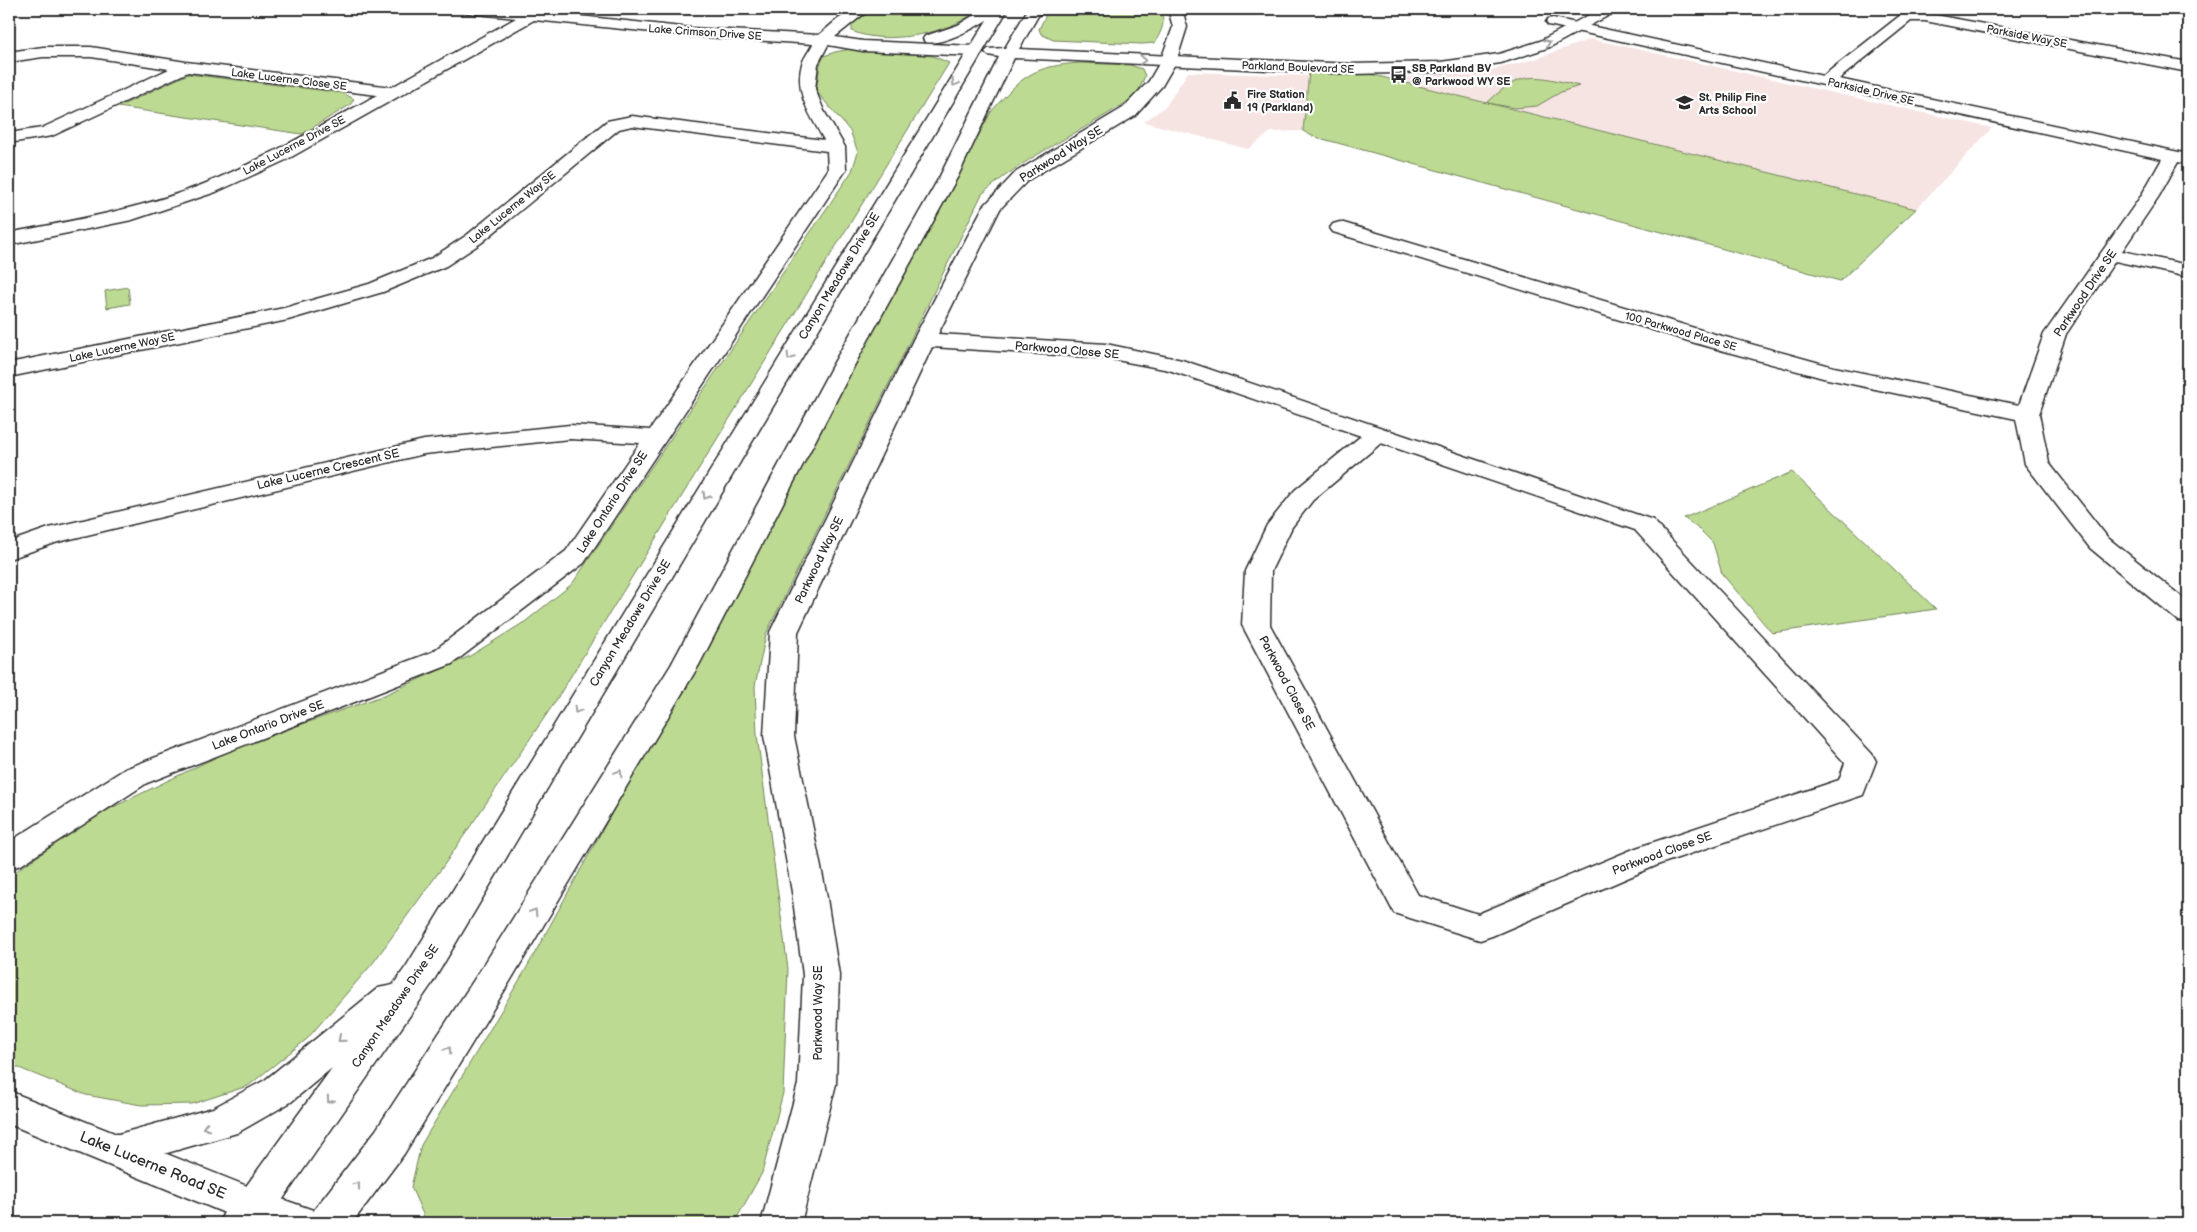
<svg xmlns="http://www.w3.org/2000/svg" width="2197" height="1232" viewBox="0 0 2197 1232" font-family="'Balsamiq Sans',sans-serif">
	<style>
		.built { fill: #f6e4e2 }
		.green { fill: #bcda92; stroke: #74825e }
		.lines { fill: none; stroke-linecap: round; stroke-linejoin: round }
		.street-casing { stroke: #2b2b2b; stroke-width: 3 }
		.secondary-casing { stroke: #2b2b2b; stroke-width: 3 }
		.street { fill: #fff; fill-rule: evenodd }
		.secondary { fill: #fff; fill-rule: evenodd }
		.oneway { stroke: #a0a0a0 }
		.labels { text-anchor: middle; stroke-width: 4.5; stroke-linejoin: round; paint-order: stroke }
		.far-street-label { font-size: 11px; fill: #2b2b2b; stroke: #fff }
		.far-poi-label { font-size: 11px; font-weight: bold; fill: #2b2b2b; stroke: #fff; text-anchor: start }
		.street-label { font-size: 12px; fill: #2b2b2b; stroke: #fff }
		.near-street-label { font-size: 15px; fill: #2b2b2b; stroke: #fff }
	</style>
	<rect width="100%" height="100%" fill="#fff"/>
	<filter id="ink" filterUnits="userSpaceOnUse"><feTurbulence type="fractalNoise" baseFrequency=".02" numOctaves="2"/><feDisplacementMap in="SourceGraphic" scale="10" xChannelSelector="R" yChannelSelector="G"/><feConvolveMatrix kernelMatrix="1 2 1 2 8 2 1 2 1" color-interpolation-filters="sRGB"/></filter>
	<g filter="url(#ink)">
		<g class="built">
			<polygon points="1591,39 1992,128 1916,209 1390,79 1496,69 1535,59"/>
			<polygon points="1188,72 1309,76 1303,131 1271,132 1248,149 1144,122 1166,106"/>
		</g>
		<g class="green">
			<path d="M875 9H978C954 34 883 46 852 31V23Z"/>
			<path d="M1049 9H1158C1168 20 1161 31 1155 43L1142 44 1053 40 1041 34 1039 29Z"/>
			<polygon points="851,49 933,56 949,63 553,705 444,865 373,963 307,1039 248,1086 192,1104 141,1105 86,1095 9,1064 9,876 97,815 235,748 382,696 470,656 526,621 572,584 852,171 858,152 850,131 816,91 820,65 824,56 835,52"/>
			<path d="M1080 63 1130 65 1142 69 1145 76 1139 90 1127 102C1079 133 1026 156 982 194L766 634 755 686 757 735 788 969 783 1093 762 1173 734 1223H432L426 1221 411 1187 421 1145 526 969 697 658 991 112C1021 77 1032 66 1080 63Z"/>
			<path d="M1309 72 1370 74 1487 103C1522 69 1535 75 1579 86L1561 92 1537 106 1515 108 1488 103 1916 209 1840 281 1312 136 1303 131Z"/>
			<polygon points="188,74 343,93 354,99 350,105 302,134 118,107"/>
			<polygon points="128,287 130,304 107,308 105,291"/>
			<polygon points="1792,472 1936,609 1772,633 1722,574 1713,543 1700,530 1684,518"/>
		</g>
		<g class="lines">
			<defs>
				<g id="street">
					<path d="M460 9 533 11 691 28 819 35 838 19 854 9H870L835 37 863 41 974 46 979 48 982 51 979 54 974 56 863 51 828 45 818 64 815 89 824 111 845 147 846 170 584 563 452 664 147 783 21 865 9 869V842L125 769 432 652 566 551 640 443 570 439 424 454 58 542 9 559V542L49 528 424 440 570 425 650 430 828 170 827 151 632 126 619 129 481 243 446 266 383 292 288 320 9 377V363L284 308 369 284 432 258 467 235 607 121 632 116 824 140C811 116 794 93 802 64 804 57 810 50 813 44L691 36 534 20 286 160 216 192 132 220 9 245V233C75 220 142 209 204 184 265 159 321 126 377 95L188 72 52 136 9 143V133L42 128 169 69 91 57H43L9 62V52L43 47H91L186 62 392 87 516 18 467 13Z"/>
					<path d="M1168 9H1182L1187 27 1176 62 1162 86 1135 116 1028 180 1000 209 938 334 1106 344 1182 360 1653 520 1872 754 1876 761 1863 795 1660 864 1492 936 1480 940 1394 913 1242 625 1245 571 1267 525 1295 490 1361 436 1169 370 1106 358 932 347 798 632 794 736 826 892 839 975 836 1084 801 1223H761L798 1084 803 975 792 892 764 736 770 632 913 340 983 207 1016 172 1123 108 1149 81 1160 62 1173 27ZM1381 443 1635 530 1845 763 1839 780 1636 848 1478 914 1418 895 1270 625 1271 571 1292 527 1313 500Z"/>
					<polygon points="1907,13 1925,13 2188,62 2188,72 1925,21 1911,21 1839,79 2188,154 2188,164 2178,162 2159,196 2122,251 2188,265 2188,277 2115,261 2066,334 2039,414 2049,463 2108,538 2188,602 2188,623 2178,621 2090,548 2025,464 2016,419 1823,378 1695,343 1333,232 1330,228 1333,224 1340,222 1347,224 1711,333 1834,367 2019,405 2044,334 2141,196 2162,159 1553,26 1548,25 1546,22 1548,19 1553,18 1823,76 1902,14"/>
					<polygon points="9,1091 262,1192 313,1210 319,1223 249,1223 9,1124"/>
				</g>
				<g id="secondary">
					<path d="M984 9H1008L431 985 272 1215 264 1223H219L225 1210 244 1189 332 1068 291 1102 237 1133 118 1167 104 1162 98 1150 104 1138 213 1108 265 1080 378 988 393 985 407 965 987 20C973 29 941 46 925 42L923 39 925 36 958 25Z"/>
					<polygon points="1028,9 1042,9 1019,49 1352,64 1440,62 1499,54 1540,41 1600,9 1617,9 1615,12 1550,47 1501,63 1440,72 1352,74 1014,58 958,176 854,366 699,665 509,983 404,1154 352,1223 308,1223 314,1210 376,1130 485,963 671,665 832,366 940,176 999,57 988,55 985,52 988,49 1005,48"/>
				</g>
			</defs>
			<use href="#street" class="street-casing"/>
			<use href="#secondary" class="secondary-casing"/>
			<use href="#street" class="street"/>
			<use href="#secondary" class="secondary"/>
		</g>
		<defs><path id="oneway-chevron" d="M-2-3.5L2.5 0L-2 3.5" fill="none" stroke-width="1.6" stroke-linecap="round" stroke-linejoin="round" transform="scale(1.25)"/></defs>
		<g class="oneway">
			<use href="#oneway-chevron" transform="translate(1547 43) rotate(-24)"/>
			<use href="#oneway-chevron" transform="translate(1143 60) rotate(4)"/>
			<use href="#oneway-chevron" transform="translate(955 83) rotate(121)"/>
			<use href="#oneway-chevron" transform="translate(790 357) rotate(121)"/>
			<use href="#oneway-chevron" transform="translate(706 496) rotate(121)"/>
			<use href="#oneway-chevron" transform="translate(577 710) rotate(121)"/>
			<use href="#oneway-chevron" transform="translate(619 773) rotate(-59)"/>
			<use href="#oneway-chevron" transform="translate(534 912) rotate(-59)"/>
			<use href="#oneway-chevron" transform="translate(341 1039) rotate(140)"/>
			<use href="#oneway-chevron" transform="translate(448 1050) rotate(-58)"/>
			<use href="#oneway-chevron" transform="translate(330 1100) rotate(125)"/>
			<use href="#oneway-chevron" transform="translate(206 1127) rotate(165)"/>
			<use href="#oneway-chevron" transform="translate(357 1185) rotate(-53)"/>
		</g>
	</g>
	<defs>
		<symbol id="bus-bare" viewBox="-9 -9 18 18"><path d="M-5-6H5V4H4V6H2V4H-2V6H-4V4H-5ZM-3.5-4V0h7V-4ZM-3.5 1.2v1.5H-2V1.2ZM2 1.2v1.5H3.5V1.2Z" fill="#2b2b2b" stroke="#fff" stroke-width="2.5" paint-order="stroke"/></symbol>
		<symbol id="civic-bare" viewBox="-9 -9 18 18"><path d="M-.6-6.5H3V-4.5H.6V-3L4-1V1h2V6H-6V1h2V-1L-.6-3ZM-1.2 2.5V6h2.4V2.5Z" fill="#2b2b2b" stroke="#fff" stroke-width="2.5" paint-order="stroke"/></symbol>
		<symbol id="school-bare" viewBox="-9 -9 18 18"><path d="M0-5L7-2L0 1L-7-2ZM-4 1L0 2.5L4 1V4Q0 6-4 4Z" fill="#2b2b2b" stroke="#fff" stroke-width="2.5" paint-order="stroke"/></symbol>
	</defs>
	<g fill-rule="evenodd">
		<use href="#bus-bare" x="1386" y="62" width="25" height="25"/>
		<use href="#civic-bare" x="1220" y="88" width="25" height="25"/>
		<use href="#school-bare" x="1672" y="90" width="25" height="25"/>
	</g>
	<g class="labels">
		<g class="far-street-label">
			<text transform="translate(705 32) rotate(4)" y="4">Lake Crimson Drive SE</text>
			<text transform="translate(2027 36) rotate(11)" y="4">Parkside Way SE</text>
			<text transform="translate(1298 67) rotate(2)" y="4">Parkland Boulevard SE</text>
			<text transform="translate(289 79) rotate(7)" y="4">Lake Lucerne Close SE</text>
			<text transform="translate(1871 91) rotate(13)" y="4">Parkside Drive SE</text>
			<text transform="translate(294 145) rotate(-28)" y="4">Lake Lucerne Drive SE</text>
			<text transform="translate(512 207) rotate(-39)" y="4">Lake Lucerne Way SE</text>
			<text transform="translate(1681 331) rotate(16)" y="4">100 Parkwood Place SE</text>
			<text transform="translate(122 347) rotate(-12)" y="4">Lake Lucerne Way SE</text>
		</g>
		<g class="far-poi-label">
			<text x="1412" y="72">SB Parkland BV<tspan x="1412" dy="13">@ Parkwood WY SE</tspan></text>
			<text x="1247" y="98">Fire Station<tspan x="1247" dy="13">19 (Parkland)</tspan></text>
			<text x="1699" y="101">St. Philip Fine<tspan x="1699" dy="13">Arts School</tspan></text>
		</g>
		<g class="street-label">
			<text transform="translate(1061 154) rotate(-32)" y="4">Parkwood Way SE</text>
			<text transform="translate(839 276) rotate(-59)" y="4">Canyon Meadows Drive SE</text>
			<text transform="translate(2085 293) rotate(-56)" y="4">Parkwood Drive SE</text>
			<text transform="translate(1067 350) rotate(5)" y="4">Parkwood Close SE</text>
			<text transform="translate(328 469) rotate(-13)" y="4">Lake Lucerne Crescent SE</text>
			<text transform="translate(612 502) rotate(-57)" y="4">Lake Ontario Drive SE</text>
			<text transform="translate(819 560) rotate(-64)" y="4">Parkwood Way SE</text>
			<text transform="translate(630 623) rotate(-59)" y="4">Canyon Meadows Drive SE</text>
			<text transform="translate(1287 683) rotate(62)" y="4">Parkwood Close SE</text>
			<text transform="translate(268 725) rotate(-21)" y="4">Lake Ontario Drive SE</text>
			<text transform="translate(1662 853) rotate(-20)" y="4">Parkwood Close SE</text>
			<text transform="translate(395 1006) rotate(-56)" y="4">Canyon Meadows Drive SE</text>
			<text transform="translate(818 1013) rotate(-90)" y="4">Parkwood Way SE</text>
		</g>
		<g class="near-street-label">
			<text transform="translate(153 1165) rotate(22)" y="5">Lake Lucerne Road SE</text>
		</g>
	</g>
	<rect width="2197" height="1232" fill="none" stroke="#fff" stroke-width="30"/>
	<rect x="15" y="15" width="2167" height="1202" fill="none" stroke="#2b2b2b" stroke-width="2" filter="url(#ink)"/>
</svg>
